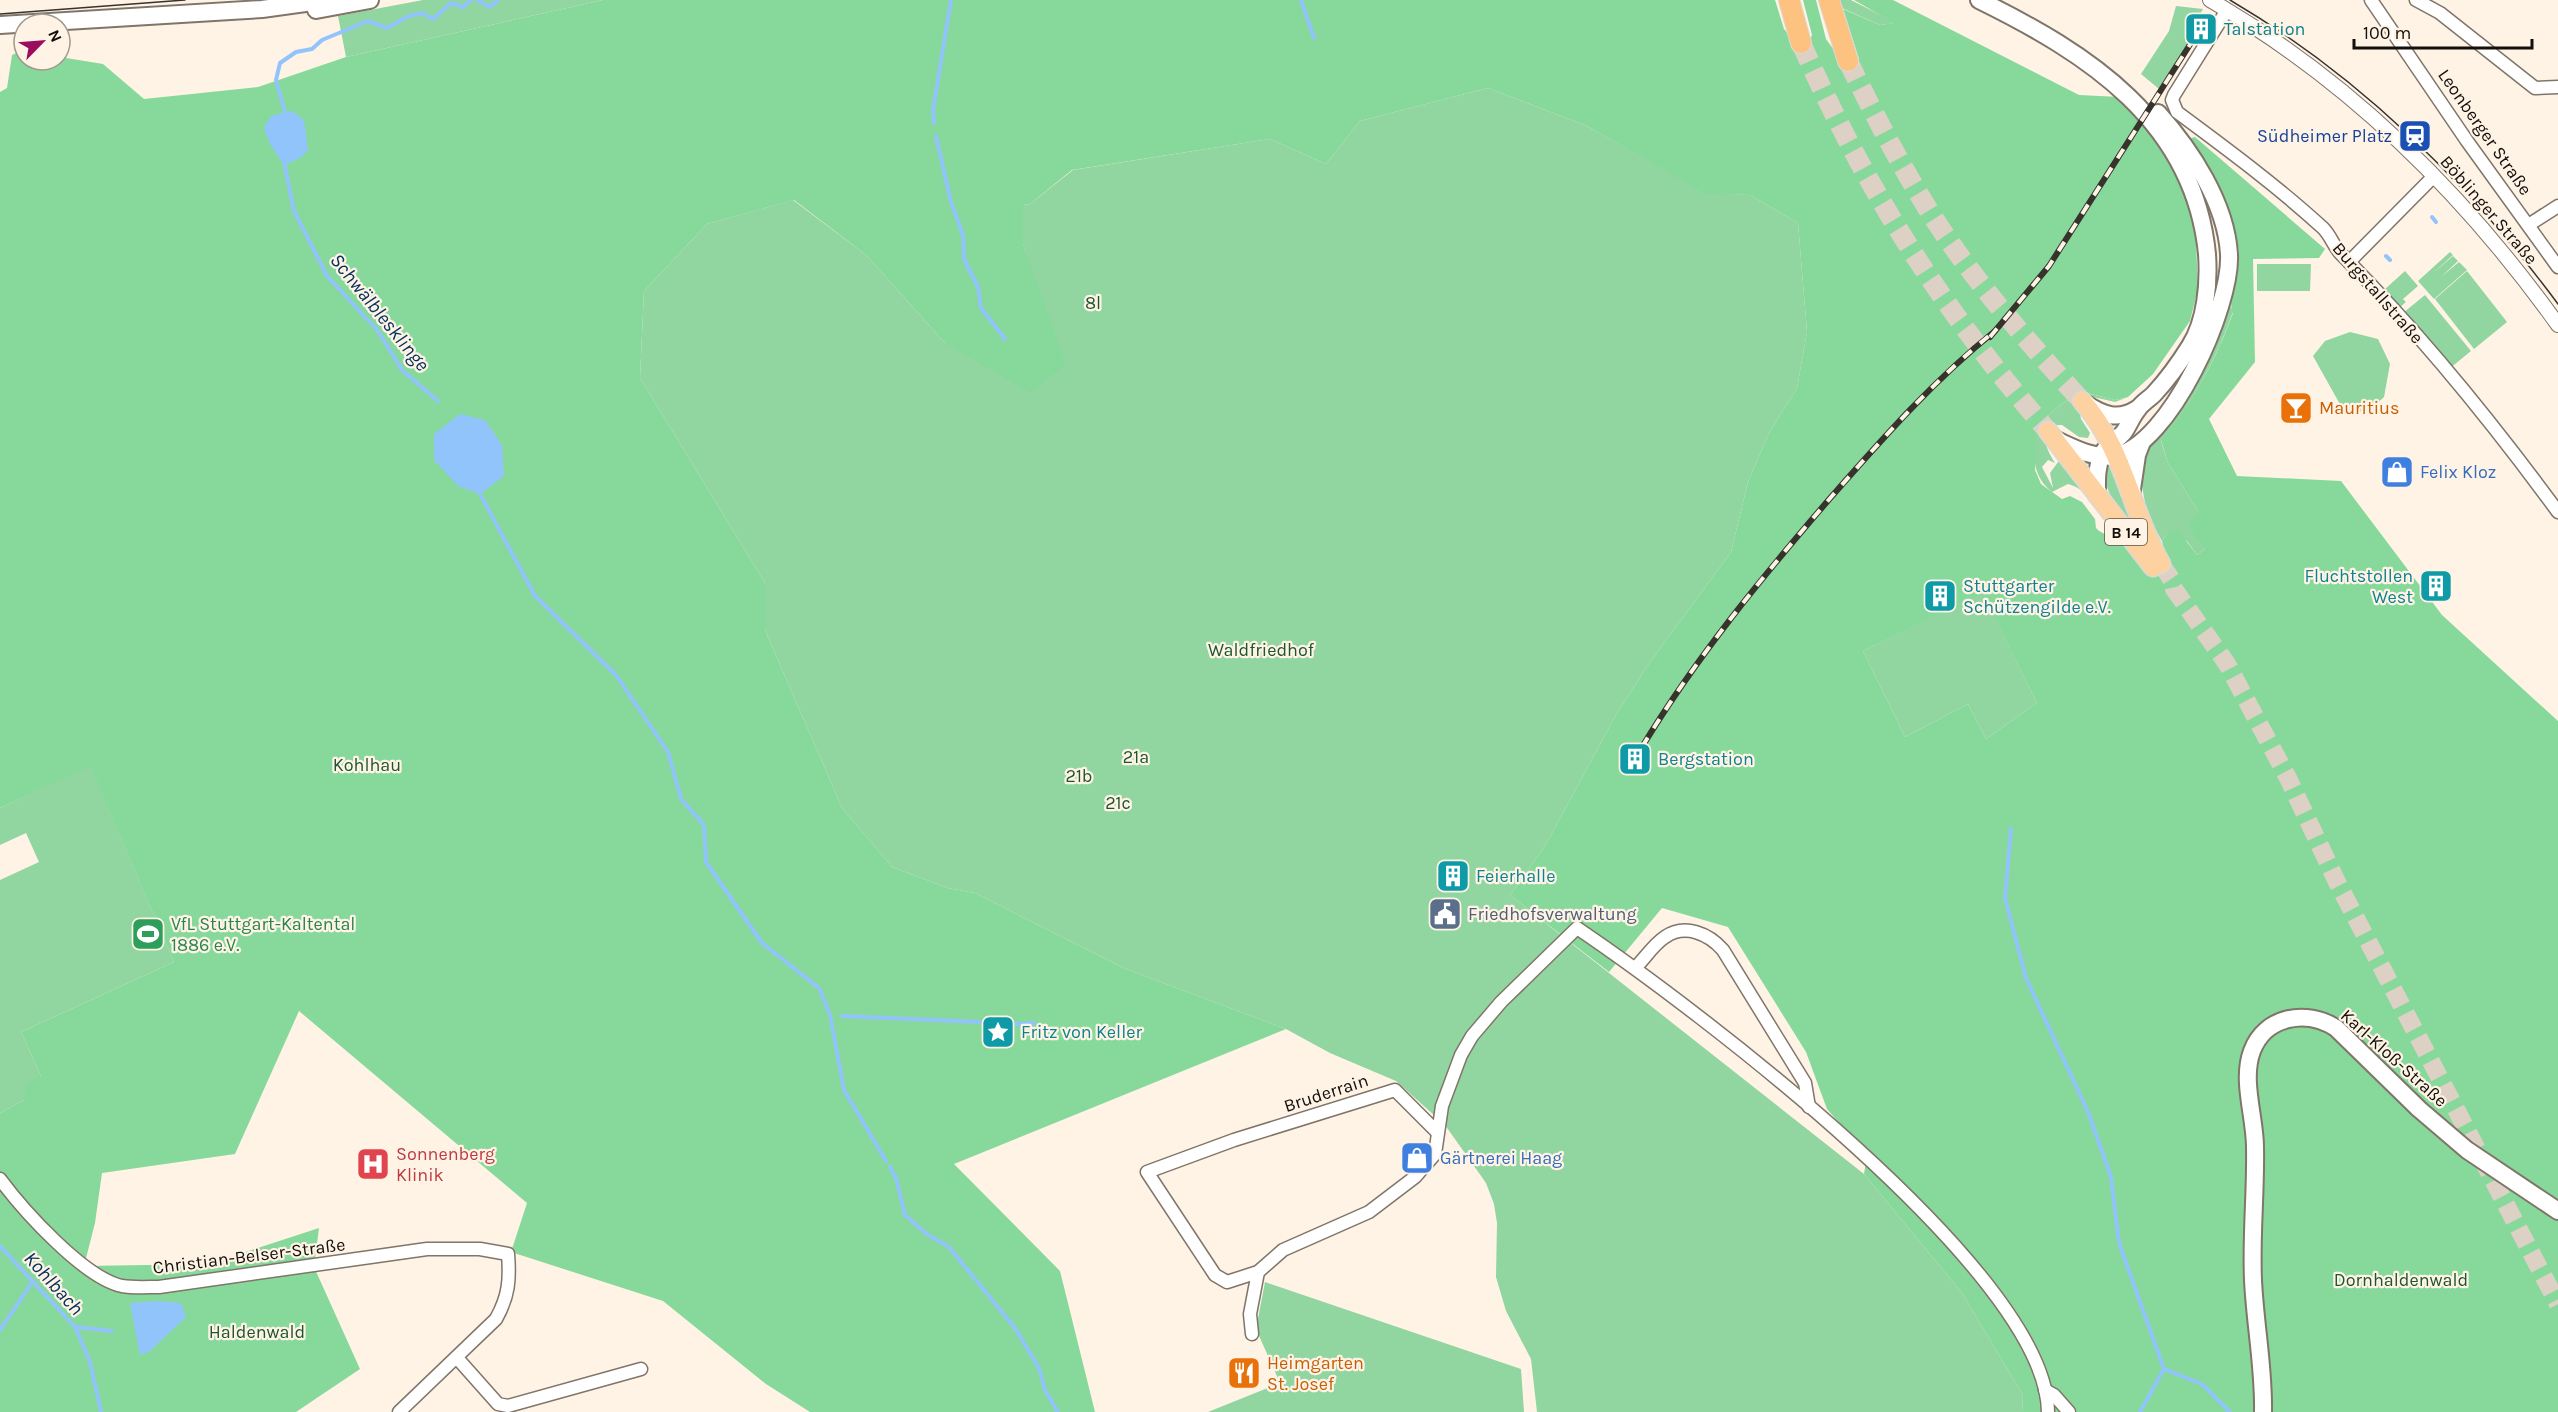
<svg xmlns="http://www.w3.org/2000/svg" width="2558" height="1412" viewBox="0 0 2558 1412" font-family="Karla,sans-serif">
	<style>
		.green { fill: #91d5a0 }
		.forest { fill: #87d99b; fill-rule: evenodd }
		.water { fill: #92c4fc }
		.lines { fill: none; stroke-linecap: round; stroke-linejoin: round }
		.stream { stroke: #92c4fc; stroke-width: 4 }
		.primary-tunnel { stroke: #dcd1c4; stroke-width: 18; stroke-dasharray: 18 9; stroke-linecap: butt }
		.trunk-tunnel { stroke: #dcd1c4; stroke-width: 20; stroke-dasharray: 20 10; stroke-linecap: butt }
		.minor-casing { stroke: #7f7568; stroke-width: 15 }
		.tertiary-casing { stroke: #7f7568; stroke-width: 16 }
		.secondary-casing { stroke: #7f7568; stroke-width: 20 }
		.primary-casing { stroke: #d9d9d8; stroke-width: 21 }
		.trunk-casing { stroke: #d9d9d8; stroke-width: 22 }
		.minor { stroke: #fff; stroke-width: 12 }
		.tertiary { stroke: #fff; stroke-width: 14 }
		.secondary { stroke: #fff; stroke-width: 16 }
		.primary { stroke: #fed1a0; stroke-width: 18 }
		.trunk { stroke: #fec280; stroke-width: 20 }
		.tram { stroke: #37322c; stroke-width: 1.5 }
		.rail-casing { stroke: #37322c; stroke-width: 6 }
		.rail { stroke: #fff3e5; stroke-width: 4; stroke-dasharray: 11; stroke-linecap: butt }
		.labels { text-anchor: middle; stroke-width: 4.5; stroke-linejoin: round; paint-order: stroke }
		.shield { fill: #fff3e5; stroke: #5a534c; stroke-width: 1.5 }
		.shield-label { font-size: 16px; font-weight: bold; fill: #130f0b }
		.culture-label { font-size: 18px; fill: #0d838f; stroke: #fff3e5; text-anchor: start }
		.street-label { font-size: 18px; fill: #130f0b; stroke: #fff3e5 }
		.transit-label { font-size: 18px; fill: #164399; stroke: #fff3e5; text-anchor: end }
		.park-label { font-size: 18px; fill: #1b562e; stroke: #fff3e5 }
		.food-label { font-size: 18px; fill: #c56008; stroke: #fff3e5; text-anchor: start }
		.shop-label { font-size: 18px; fill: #366cbe; stroke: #fff3e5; text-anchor: start }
		.service-label { font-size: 18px; fill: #4e5e75; stroke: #fff3e5; text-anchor: start }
		.leisure-label { font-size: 18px; fill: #27864d; stroke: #fff3e5; text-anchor: start }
		.health-label { font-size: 18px; fill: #be3a42; stroke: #fff3e5; text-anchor: start }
		.water-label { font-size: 20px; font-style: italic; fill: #03315c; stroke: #fff3e5 }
	</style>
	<rect width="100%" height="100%" fill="#fff3e5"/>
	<g class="green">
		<polygon points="423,0 603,0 346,57 338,16"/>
		<polygon points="1824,0 1851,0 1896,23 1880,25"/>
		<polygon points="2176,6 2203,9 2185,40 2188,43 2159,89 2141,74 2169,31"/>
		<polygon points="1488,88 1587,126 1706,193 1750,195 1798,223 1807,332 1797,388 1769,433 1748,482 1731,552 1648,665 1616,715 1545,846 1510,895 1864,1174 1962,1293 2023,1395 2022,1412 1537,1412 1531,1359 1506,1311 1496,1277 1497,1223 1494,1204 1486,1183 1445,1125 1396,1081 1330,1053 1286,1029 1126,969 975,893 948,888 892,867 842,808 765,630 765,583 640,378 644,291 707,224 793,200 866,255 945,343 1040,296 1023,244 1023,205 1030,204 1073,170 1270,139 1326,164 1360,121"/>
		<polygon points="2450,252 2453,255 2432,274 2453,256 2458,261 2441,277 2459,262 2467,270 2434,299 2418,281"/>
		<polygon points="2257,264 2311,264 2310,291 2257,291"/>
		<polygon points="2405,271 2418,286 2403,299 2406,302 2399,308 2384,290"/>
		<polygon points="2467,271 2507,322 2474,349 2435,299"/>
		<polygon points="2425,295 2471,351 2449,369 2403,313"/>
		<path d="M2230 305 2233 312C2216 359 2193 403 2161 441L2168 463 2198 511 2205 549 2197 555 2187 541 2167 534 2162 541 2154 527 2149 525 2140 475 2147 445 2195 378Z"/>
		<polygon points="2350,332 2378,339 2390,364 2384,397 2371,409 2346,415 2313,356 2325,341"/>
		<path d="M2083 392 2115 400 2128 397 2115 402 2089 396 2078 405 2081 419 2090 433 2088 438 2079 437 2062 425C2034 424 2046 449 2055 463L2048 460 2042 467 2053 488 2050 473 2061 458 2126 542 2122 546C2107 527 2093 490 2068 484L2052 492C2031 476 2032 451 2037 426L2061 404Z"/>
		<path d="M2108 464 2112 466 2130 517 2127 519C2113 502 2103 488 2105 466Z"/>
		<polygon points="1982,592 2037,703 1986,739 1968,704 1905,737 1863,651"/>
		<polygon points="90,765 174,962 21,1032 41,1076 24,1100 0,1113 0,880 39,862 26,833 0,845 0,808"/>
		<polygon points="1265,1282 1521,1369 1524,1412 1208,1412 1280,1383 1256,1329"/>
	</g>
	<path class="forest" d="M603 0H1775L1784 29 1796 43H1809L1812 35 1803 0H1816L1826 39 1839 57 1856 63 1859 59 1843 9 1880 25 1894 23 1854 0H1893L2079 95 2120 97 2138 112 2175 170 2195 216 2198 289 2190 321 2153 374 2128 397 2115 400 2083 392 2061 404 2037 426 2035 470 2041 484 2062 499 2070 496 2082 502 2095 519 2096 528C2102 535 2110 534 2117 539 2130 551 2136 563 2152 573L2167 562 2162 541 2167 534 2178 530 2197 555 2205 549 2188 526 2198 511 2168 463 2161 440C2193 403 2216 359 2233 313 2226 296 2240 272 2239 253 2235 211 2207 174 2187 139L2195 137 2325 249 2319 258 2253 259 2255 362 2209 419 2237 476 2341 481 2442 615 2558 721V1412H2022L2023 1395 1962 1293 1864 1174 1867 1155 1827 1109 1806 1052 1728 927 1662 908 1609 972 1510 895 1545 846 1616 715 1648 665 1731 552 1748 482 1769 433 1797 388 1807 332 1798 223 1750 195 1706 194 1587 126 1488 88 1360 121 1326 164 1270 139 1072 170 1030 204 1023 205V244L1066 364 1031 393 945 343 866 255 794 200 707 224 644 291 640 378 765 583V630L842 808 892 867 948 888 975 893 1126 969 1286 1029 954 1164 1060 1271 1095 1412H810L766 1384 663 1301 511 1252 527 1203 299 1011 235 1154 102 1173 95 1223 84 1266 209 1264 319 1228 314 1267 360 1369 296 1412H0V1113L24 1100 26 1084 41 1076 21 1032 174 962 90 766 0 808V92L7 88 12 55 23 50 24 60H60V57L103 64 144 99 258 87 346 57ZM1982 593 2037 703 1986 739 1968 704 1905 737 1863 651Z"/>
	<g class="water">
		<polygon points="292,111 304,120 308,150 303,156 284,166 269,142 264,128 271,116"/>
		<polygon points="460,414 485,420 502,445 504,476 480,494 458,486 434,460 434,434"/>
		<polygon points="159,1301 181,1303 186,1317 149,1352 140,1355 130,1303"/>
	</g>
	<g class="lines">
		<g class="stream">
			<polyline points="477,0 490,7 498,0"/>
			<polyline points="1301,0 1314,38"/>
			<polyline points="286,116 276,80 280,63 296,52 312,49 322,40 368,21 387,28 409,16 422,13 433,19 451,3 463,7 471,0"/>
			<polyline points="934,123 933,110 951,0"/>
			<polyline points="936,136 951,202 963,235 964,259 978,287 981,308 1005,339"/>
			<polyline points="284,162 294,211 327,276 378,331 402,370 438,401"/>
			<polyline points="2432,217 2436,222"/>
			<polyline points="2386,256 2390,260"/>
			<polyline points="480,494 535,596 616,675 668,752 681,799 704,825 706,862 762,943 819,988 830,1015 844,1090 886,1161"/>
			<polyline points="2011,829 2005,898 2026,978 2088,1112 2111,1177 2119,1243 2164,1369 2140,1412"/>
			<polyline points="842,1016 980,1022"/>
			<polyline points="1000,1025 1034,1023"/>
			<polyline points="890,1167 896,1178 905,1215 928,1235 948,1246 1015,1328 1039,1368 1045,1390 1058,1412"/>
			<polyline points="0,1246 75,1327 90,1362 101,1412"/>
			<polyline points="75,1327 112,1331"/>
			<polyline points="0,1330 33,1281"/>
			<polyline points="2164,1369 2202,1384 2230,1412"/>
		</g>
		<polyline class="primary-tunnel" points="2161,564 2172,580 2174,589 2227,664 2288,778 2337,882 2558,1304"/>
		<g class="trunk-tunnel">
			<path d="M1801 43C1866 190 1942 310 2048 431"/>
			<path d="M1848 61C1872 110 1897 159 1926 206 1970 277 2026 340 2082 401"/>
		</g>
		<defs>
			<g id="minor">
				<polyline points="2371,0 2467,141 2558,267"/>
				<polyline points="2416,0 2440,13 2535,88 2558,87"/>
				<path d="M2227 10 2174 95 2172 100 2177 112C2227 149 2277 186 2323 228 2331 236 2334 247 2341 254 2420 333 2492 422 2558 512"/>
				<polyline points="2530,224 2558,206"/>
				<polyline points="2349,262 2434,176"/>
				<path d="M1636 967C1645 958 1654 944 1665 937 1685 923 1709 934 1723 950L1805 1083 1809 1107"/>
				<path d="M1437 1132 1395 1090 1234 1140 1147 1172 1215 1275 1227 1282 1258 1272 1283 1250 1369 1212 1415 1177 1435 1154 1442 1106 1461 1055 1472 1036 1501 1002 1577 928C1691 1005 2047 1272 2048 1412"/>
				<path d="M0 1179C23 1210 84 1278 122 1286 133 1288 147 1287 159 1287L427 1249H480L508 1254C510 1279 509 1296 496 1319L399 1412"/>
				<polyline points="1252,1334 1250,1314 1258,1272"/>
				<polyline points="458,1359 498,1404 508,1406 641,1369"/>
				<polyline points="2045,1390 2054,1395 2069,1412"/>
			</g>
			<path id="tertiary" d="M2210 0C2349 80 2465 195 2558 325"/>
			<g id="secondary">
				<path d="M1979 0C2087 53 2194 121 2207 254 2209 283 2206 321 2190 346 2180 362 2167 380 2154 394 2149 399 2142 403 2138 409 2132 416 2129 425 2124 432 2117 441 2106 444 2102 455 2096 468 2097 481 2097 495"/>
				<polyline points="316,10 370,0"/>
				<polyline points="0,25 262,9 327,0"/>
				<path d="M2086 404C2103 415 2118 421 2137 409"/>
				<path d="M2054 439C2072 447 2093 459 2114 456 2170 446 2232 306 2229 254 2226 203 2191 150 2158 113"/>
				<polyline points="2131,496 2137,455 2142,442"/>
				<path d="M2263 1412C2264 1368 2255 1324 2253 1280 2251 1235 2256 1191 2255 1147 2255 1117 2241 1080 2252 1051 2265 1016 2306 1009 2336 1028L2419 1109 2467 1150 2558 1211"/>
			</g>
			<g id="primary">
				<path d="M2082 401C2123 446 2131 512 2161 564"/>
				<polyline points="2048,431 2153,567"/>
			</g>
			<g id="trunk">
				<polyline points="1789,0 1801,43"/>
				<polyline points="1829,0 1848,61"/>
			</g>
		</defs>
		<use href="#minor" class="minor-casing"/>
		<use href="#tertiary" class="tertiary-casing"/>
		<use href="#secondary" class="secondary-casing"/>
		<use href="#primary" class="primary-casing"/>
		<use href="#trunk" class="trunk-casing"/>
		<use href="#minor" class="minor"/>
		<use href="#tertiary" class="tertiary"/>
		<use href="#secondary" class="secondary"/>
		<use href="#primary" class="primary"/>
		<use href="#trunk" class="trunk"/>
		<g class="tram">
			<path d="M2230 0C2361 77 2468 183 2558 304"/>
			<polyline points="0,14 185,0"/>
		</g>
		<defs>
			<g id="rail">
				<polyline points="1990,337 2049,266 2191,43"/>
				<path d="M1642 747C1697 656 1763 576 1832 496 1884 437 1934 380 1995 331"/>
			</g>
		</defs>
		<use href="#rail" class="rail-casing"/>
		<use href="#rail" class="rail"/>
	</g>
	<defs>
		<symbol id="building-square" viewBox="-11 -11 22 22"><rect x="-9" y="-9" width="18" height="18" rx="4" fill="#0f9aa8" stroke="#fff3e5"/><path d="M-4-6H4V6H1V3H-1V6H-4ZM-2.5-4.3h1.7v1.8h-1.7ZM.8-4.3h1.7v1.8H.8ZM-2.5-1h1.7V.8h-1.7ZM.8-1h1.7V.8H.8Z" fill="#fff"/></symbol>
		<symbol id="station-square" viewBox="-11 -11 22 22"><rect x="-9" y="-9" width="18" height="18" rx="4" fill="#1a4fb4" stroke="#fff3e5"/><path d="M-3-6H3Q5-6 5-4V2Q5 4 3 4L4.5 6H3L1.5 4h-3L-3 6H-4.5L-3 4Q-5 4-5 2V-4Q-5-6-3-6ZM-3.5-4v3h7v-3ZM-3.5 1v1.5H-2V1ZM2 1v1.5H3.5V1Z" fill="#fff"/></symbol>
		<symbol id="bar-square" viewBox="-11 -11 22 22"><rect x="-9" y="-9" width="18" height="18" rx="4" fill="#e8710a" stroke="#fff3e5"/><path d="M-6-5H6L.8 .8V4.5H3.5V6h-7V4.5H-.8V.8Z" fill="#fff"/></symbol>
		<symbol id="shop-square" viewBox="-11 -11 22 22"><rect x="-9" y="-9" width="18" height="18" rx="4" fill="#3f7fe0" stroke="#fff3e5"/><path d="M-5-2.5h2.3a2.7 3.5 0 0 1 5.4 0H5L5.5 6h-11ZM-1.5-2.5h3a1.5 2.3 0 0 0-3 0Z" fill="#fff"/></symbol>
		<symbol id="civic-square" viewBox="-11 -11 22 22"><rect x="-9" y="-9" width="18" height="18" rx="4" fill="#5c6f8a" stroke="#fff3e5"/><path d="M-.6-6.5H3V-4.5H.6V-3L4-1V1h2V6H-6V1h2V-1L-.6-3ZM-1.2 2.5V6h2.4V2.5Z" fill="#fff"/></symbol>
		<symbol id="stadium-square" viewBox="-11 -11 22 22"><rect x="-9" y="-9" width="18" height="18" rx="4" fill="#2e9e5b" stroke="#fff3e5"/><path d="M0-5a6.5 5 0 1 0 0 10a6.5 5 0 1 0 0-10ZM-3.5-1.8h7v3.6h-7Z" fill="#fff"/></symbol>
		<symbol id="sight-square" viewBox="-11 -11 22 22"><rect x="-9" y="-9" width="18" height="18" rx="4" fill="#0f9aa8" stroke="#fff3e5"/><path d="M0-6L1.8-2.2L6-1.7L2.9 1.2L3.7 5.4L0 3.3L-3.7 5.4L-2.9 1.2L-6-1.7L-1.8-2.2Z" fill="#fff"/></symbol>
		<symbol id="hospital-square" viewBox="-11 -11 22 22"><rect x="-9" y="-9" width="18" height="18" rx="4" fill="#e0444e" stroke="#fff3e5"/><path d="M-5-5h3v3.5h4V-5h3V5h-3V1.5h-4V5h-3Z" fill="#fff"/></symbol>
		<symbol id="restaurant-square" viewBox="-11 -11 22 22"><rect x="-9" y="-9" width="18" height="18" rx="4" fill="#e8710a" stroke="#fff3e5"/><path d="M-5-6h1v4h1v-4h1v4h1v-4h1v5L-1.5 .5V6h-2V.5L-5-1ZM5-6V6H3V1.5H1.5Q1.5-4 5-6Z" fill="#fff"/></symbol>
	</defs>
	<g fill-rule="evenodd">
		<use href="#building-square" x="2182" y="10" width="38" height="38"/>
		<use href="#station-square" x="2396" y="117" width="38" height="38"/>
		<use href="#bar-square" x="2277" y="389" width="38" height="38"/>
		<use href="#shop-square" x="2378" y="453" width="38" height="38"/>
		<use href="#building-square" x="2417" y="567" width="38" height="38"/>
		<use href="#building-square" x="1921" y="577" width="38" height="38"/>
		<use href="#building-square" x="1616" y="740" width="38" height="38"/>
		<use href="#building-square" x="1434" y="857" width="38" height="38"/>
		<use href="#civic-square" x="1426" y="895" width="38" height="38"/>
		<use href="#stadium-square" x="129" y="915" width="38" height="38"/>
		<use href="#sight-square" x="979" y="1013" width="38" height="38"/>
		<use href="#shop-square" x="1398" y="1139" width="38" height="38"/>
		<use href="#hospital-square" x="354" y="1145" width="38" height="38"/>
		<use href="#restaurant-square" x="1225" y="1354" width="38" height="38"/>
	</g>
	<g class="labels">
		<rect class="shield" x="2105" y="519" width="42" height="26" rx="4.5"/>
		<g class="shield-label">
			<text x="2126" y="538">B 14</text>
		</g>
		<g class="culture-label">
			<text x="2224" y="35">Talstation</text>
			<text x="2413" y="582" text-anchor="end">Fluchtstollen<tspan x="2413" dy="21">West</tspan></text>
			<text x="1963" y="592">Stuttgarter<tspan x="1963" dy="21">Schützengilde e.V.</tspan></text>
			<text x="1658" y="765">Bergstation</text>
			<text x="1476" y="882">Feierhalle</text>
			<text x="1021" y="1038">Fritz von Keller</text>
		</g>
		<g class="street-label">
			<text transform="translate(2485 132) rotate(55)" y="6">Leonberger Straße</text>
			<text transform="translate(2489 210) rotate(49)" y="6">Böblinger Straße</text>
			<text transform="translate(2378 293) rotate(49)" y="6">Burgstallstraße</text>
			<text transform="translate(2394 1058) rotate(42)" y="6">Karl-Kloß-Straße</text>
			<text transform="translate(1326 1093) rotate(-18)" y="6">Bruderrain</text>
			<text transform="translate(249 1256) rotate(-7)" y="6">Christian-Belser-Straße</text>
		</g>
		<g class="transit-label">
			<text x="2392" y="142">Südheimer Platz</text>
		</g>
		<g class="park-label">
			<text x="1093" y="309">8l</text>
			<text x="1261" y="656">Waldfriedhof</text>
			<text x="1136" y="763">21a</text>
			<text x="367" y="771">Kohlhau</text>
			<text x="1079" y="782">21b</text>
			<text x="1118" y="809">21c</text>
			<text x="2401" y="1286">Dornhaldenwald</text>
			<text x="257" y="1338">Haldenwald</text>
		</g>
		<g class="food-label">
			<text x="2319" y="414">Mauritius</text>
			<text x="1267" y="1369">Heimgarten<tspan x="1267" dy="21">St. Josef</tspan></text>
		</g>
		<g class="shop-label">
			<text x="2420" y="478">Felix Kloz</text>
			<text x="1440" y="1164">Gärtnerei Haag</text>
		</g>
		<g class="service-label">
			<text x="1468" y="920">Friedhofsverwaltung</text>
		</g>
		<g class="leisure-label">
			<text x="171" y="930">VfL Stuttgart-Kaltental<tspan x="171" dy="21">1886 e.V.</tspan></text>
		</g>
		<g class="health-label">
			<text x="396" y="1160">Sonnenberg<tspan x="396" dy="21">Klinik</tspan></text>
		</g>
		<g class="water-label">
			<text transform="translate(380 312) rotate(51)" y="7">Schwälblesklinge</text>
			<text transform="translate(54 1283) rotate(48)" y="7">Kohlbach</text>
		</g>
	</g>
	<g transform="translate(42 42) rotate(65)"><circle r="28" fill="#fff3e5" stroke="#a1988e" stroke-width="1.5"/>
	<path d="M0-4.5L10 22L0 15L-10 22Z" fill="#9a0d5f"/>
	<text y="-9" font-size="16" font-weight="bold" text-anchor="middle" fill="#130f0b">N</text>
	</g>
	<path d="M2354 39v9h178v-9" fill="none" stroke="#130f0b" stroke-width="3"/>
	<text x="2363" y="39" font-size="18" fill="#130f0b" stroke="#fff3e5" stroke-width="4.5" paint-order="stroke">100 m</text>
</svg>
